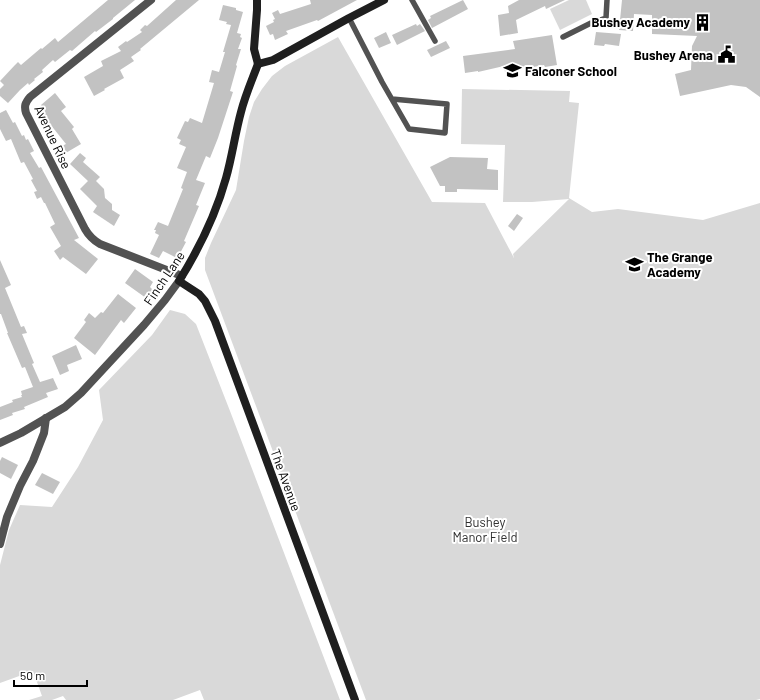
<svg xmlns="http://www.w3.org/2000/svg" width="760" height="700" viewBox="0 0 760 700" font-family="Barlow,sans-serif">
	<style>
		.green { fill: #d9d9d9 }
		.building { fill: #c2c2c2 }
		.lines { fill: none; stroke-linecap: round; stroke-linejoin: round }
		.lane { stroke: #525252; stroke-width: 5.5 }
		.street { stroke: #525252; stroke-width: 8 }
		.secondary { stroke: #1f1f1f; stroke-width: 8 }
		.labels { text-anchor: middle; stroke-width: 4; stroke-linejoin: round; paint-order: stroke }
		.poi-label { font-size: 13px; font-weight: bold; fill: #000; stroke: #fff; text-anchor: end }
		.street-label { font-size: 13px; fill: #000; stroke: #fff }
		.park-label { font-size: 13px; fill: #303030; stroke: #fff }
	</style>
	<rect width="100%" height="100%" fill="#fff"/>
	<g class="green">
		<polygon points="569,0 586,0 592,14 560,30 550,9"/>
		<polygon points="338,37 432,202 485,203 514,258 513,254 569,199 532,202 503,202 505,145 461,144 462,89 570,91 569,102 579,103 569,198 592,212 618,209 703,220 760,203 760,699 756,700 366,700 205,270 205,258 211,243 236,190 244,141 249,117 254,102 262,89 272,76 285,66"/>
		<polygon points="170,310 185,314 196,324 230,411 340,700 204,700 200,690 173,700 66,700 63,696 52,700 29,700 42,696 33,671 0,683 0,565 9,530 20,505 52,507 78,467 103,420 99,390 152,335"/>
	</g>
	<g class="building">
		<polygon points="108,0 135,0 113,18 113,19 96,32 95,31 72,51 70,50 55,62 53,60 42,70 43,72 34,79 35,80 29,85 28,83 20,90 8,103 0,96 0,89 4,85 0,81 15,65 18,62 21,65 41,48 42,49 55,38 58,42"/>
		<polygon points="176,0 199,0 140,49 141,50 131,57 134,61 120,70 124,78 104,89 105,90 94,96 84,77 103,66 101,61 121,51 118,47 126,41 127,42 142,32 140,30 145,25 147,26"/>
		<polygon points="310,0 357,0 318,21 317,20 286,31 288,34 275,40 273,34 270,35 266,26 274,22 273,20 275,19 272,13 278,10 280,14 311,4"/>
		<polygon points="463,0 468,9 432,28 428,20 431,18 430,16"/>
		<polygon points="519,0 565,0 546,9 545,6 516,20 518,33 500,36 498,15 509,13 508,6"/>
		<polygon points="622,0 760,0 760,97 746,87 731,85 680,96 675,74 691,70 692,46 697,36 652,34 652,15 634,14 633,31 619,30"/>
		<polygon points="223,5 236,8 236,10 243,12 237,33 241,34 240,37 242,38 238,49 241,49 236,65 237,66 230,91 233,92 218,138 210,158 206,156 196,180 205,183 196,205 199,206 184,241 186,242 178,257 176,256 175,257 163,251 159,258 150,254 159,235 155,233 156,230 154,230 158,222 168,226 183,189 181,188 187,172 177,168 186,147 179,144 181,140 177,138 185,121 188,122 190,118 202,123 214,83 209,82 212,70 219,72 225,52 223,52 231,25 226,24 227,22 219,20"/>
		<polygon points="416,24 417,26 420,24 425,31 397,45 392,35"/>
		<polygon points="386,32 391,43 379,48 374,38"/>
		<polygon points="596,32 621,34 619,46 605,44 604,46 594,45"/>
		<polygon points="552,35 557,65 545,67 544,65 505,72 504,66 478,72 478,71 465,73 463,56 515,49 513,41"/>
		<polygon points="446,41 450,48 431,57 427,50"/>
		<polygon points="55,93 66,107 61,111 74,127 72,129 81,144 64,154 60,147 66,144 42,114 45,113 42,109 43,108 41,105"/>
		<polygon points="6,110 13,123 15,122 22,136 24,135 26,140 28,139 34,151 30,153 39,168 41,167 79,238 74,240 98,259 86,274 63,257 60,260 54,251 61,246 50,227 55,224 45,203 44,203 41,197 37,199 34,192 37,191 31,180 33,179 24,162 21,163 11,139 6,141 0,129 0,113"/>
		<polygon points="80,153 86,158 83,162 100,177 96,181 104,189 105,198 112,204 112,210 120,215 114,226 93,212 97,206 80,189 88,181 70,164"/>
		<polygon points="450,157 488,158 487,169 498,170 498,190 457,189 457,192 445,192 445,186 440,186 430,167"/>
		<polygon points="517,214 523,218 514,231 508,226"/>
		<polygon points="0,260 11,285 5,288 21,327 24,326 27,333 22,334 34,363 32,364 40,382 53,378 58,389 46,393 48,397 24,407 25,409 12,413 13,415 0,420 0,407 13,402 12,400 22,397 21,395 22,395 21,391 33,387 25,367 22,368 7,333 8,333 1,314 0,314"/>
		<polygon points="135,269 153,282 150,287 153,290 146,298 125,283"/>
		<polygon points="118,294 136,308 124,323 121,320 95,355 74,338 86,322 84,320 89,313 95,318 101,312 103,313"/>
		<polygon points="76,345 82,359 67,365 69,371 60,375 52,356"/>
		<polygon points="2,457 18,465 11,479 0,473 0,461"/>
		<polygon points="42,473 60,482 53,494 35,485"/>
	</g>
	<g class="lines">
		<g class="lane">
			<polyline points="412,0 435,41"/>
			<polyline points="349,18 382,82 409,129 445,133 447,104 392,99"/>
			<polyline points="563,37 591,23 606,18 607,0"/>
		</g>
		<g class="street">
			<path d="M151 0 30 97C25 103 24 106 26 113L85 229C89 236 93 240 100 244L182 276"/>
			<polyline points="0,443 21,433 65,407 81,393 144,325 165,300 179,281"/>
			<polyline points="0,544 7,517 20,486 33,461 44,433 46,418"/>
		</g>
		<g class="secondary">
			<polyline points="257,0 257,10 254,49 258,64"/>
			<path d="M258 64C252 80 245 96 241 112 235 134 232 157 226 178 216 214 199 249 179 281L199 294 205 301 215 321 355 700"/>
			<polyline points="258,64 273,60 349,18 384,0"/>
		</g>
	</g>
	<defs>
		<symbol id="building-bare" viewBox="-9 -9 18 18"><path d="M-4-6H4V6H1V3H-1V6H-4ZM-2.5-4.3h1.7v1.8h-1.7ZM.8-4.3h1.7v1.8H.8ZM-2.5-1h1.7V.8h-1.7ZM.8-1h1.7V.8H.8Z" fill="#000" stroke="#fff" stroke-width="2.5" paint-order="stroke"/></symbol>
		<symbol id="civic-bare" viewBox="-9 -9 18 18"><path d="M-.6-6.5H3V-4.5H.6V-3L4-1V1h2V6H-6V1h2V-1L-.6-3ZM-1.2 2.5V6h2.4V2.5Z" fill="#000" stroke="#fff" stroke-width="2.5" paint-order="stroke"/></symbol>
		<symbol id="school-bare" viewBox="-9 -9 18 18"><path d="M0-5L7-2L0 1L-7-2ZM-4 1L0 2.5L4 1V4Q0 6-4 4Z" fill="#000" stroke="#fff" stroke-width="2.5" paint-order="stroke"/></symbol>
	</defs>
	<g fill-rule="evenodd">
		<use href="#building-bare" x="690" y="10" width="25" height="25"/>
		<use href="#civic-bare" x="714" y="42" width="25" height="25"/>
		<use href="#school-bare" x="500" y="58" width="25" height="25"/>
		<use href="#school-bare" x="622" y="252" width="25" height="25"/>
	</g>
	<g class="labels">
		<g class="poi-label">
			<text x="690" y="27">Bushey Academy</text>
			<text x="713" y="60">Bushey Arena</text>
			<text x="525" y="76" text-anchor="start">Falconer School</text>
			<text x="647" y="262" text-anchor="start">The Grange<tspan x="647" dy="15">Academy</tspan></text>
		</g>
		<g class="street-label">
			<text transform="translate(53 137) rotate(65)" y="5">Avenue Rise</text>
			<text transform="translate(164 278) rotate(-56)" y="5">Finch Lane</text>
			<text transform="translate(286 480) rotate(70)" y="5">The Avenue</text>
		</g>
		<g class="park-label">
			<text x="485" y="527">Bushey<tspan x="485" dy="15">Manor Field</tspan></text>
		</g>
	</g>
	<path d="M14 680v6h73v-6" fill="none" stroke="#000000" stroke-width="2"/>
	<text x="20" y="680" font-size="12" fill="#000000" stroke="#ffffff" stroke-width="3" paint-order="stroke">50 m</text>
</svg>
